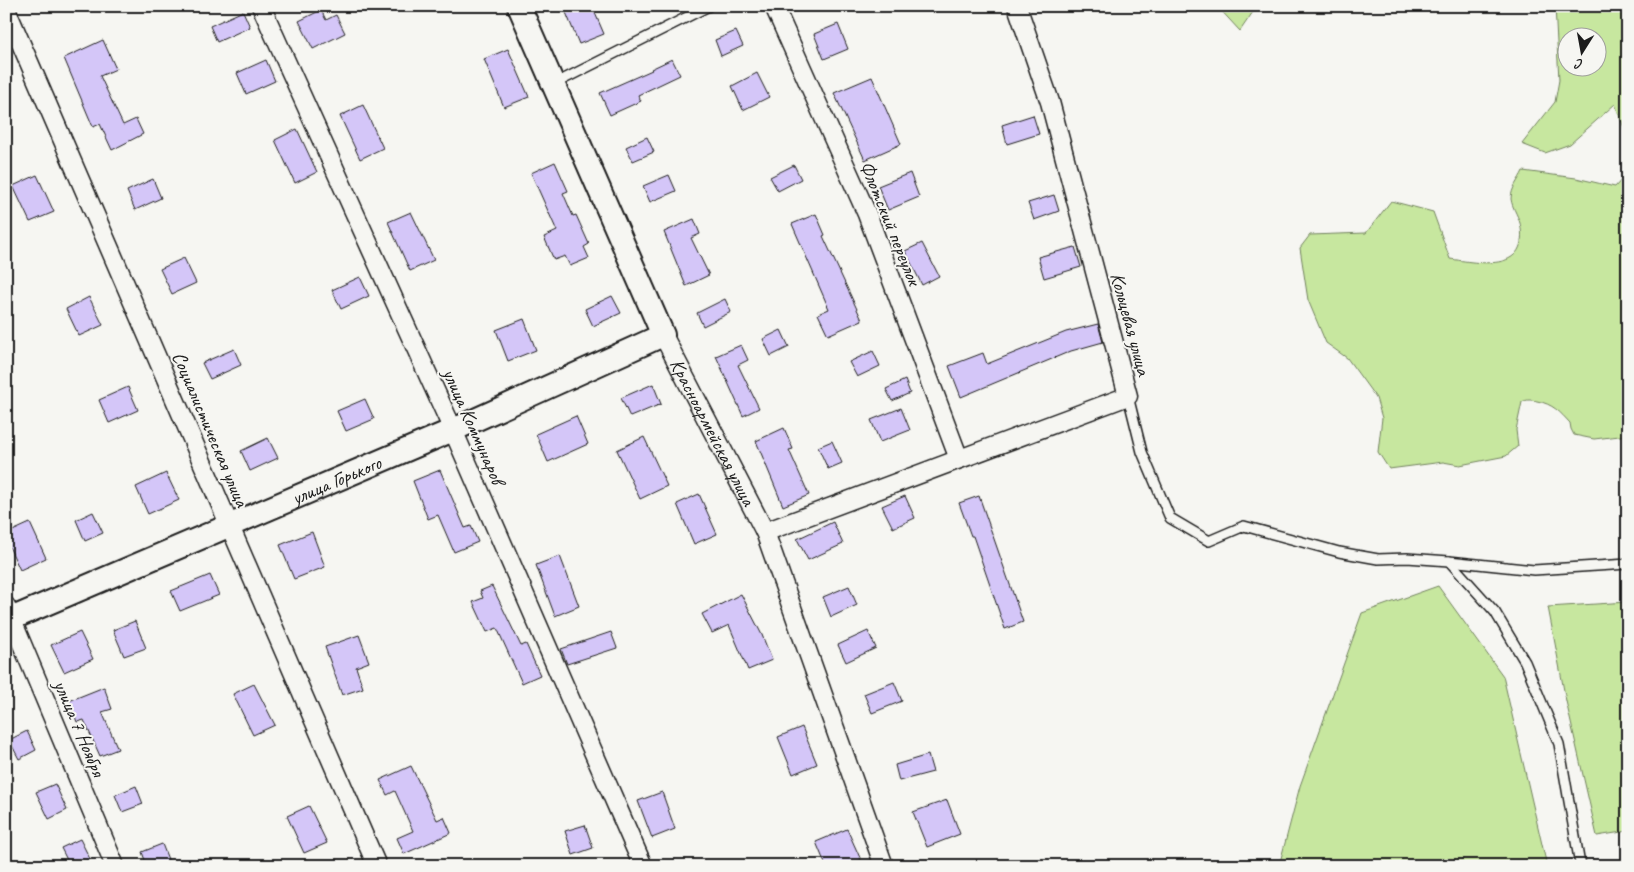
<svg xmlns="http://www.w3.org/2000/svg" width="1634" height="872" viewBox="0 0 1634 872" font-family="Caveat,sans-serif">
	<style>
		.green { fill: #c7e79f; stroke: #72825e; fill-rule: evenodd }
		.building { fill: #d4c6f8; stroke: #1c1c1c }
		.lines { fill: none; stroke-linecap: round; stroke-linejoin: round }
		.service-casing { stroke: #1c1c1c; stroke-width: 12 }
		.minor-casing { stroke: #1c1c1c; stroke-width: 21 }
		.tertiary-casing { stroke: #1c1c1c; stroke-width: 26 }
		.service { stroke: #f6f6f2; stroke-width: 9 }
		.minor { stroke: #f6f6f2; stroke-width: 18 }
		.tertiary { stroke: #f6f6f2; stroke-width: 22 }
		.labels { text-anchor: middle; stroke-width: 4; stroke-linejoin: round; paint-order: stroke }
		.street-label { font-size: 20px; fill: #1c1c1c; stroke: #f6f6f2 }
	</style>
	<rect width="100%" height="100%" fill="#f6f6f2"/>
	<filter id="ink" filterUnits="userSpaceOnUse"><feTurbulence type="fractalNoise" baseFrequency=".02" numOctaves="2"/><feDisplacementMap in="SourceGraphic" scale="10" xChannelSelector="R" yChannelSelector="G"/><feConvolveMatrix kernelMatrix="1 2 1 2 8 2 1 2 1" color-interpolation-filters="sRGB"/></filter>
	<g filter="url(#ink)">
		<g class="green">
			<polygon points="1217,6 1257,6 1240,31"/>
			<path d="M1555 6H1628V435L1594 439 1574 435 1571 429 1570 423C1560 412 1553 404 1537 401 1531 400 1527 399 1522 402L1516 430 1518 446 1506 456 1460 465 1443 462 1389 469 1378 452 1382 418 1376 398 1347 358 1326 343 1308 300 1300 248 1310 235 1366 233 1391 201 1433 212 1450 259C1479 263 1527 273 1521 228 1520 218 1512 208 1511 199 1511 188 1519 180 1523 171L1576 178 1615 187 1623 178 1627 154 1624 128 1615 104 1570 144 1545 153 1522 144 1555 102 1559 80ZM1566 38H1596V68H1566Z"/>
			<polygon points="1438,586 1503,676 1547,866 1279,866 1300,786 1362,613"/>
			<polygon points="1628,602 1628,831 1597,836 1566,701 1548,607"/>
		</g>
		<g class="building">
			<polygon points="575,6 592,6 604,34 579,44 565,10"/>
			<polygon points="321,10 326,20 336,15 345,33 313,49 299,21"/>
			<polygon points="243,11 250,27 217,42 210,26"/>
			<polygon points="838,24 848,49 824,59 814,34"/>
			<polygon points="736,31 743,46 721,56 715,40"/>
			<polygon points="103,40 116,69 100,76 123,125 136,119 143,134 112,150 100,124 93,127 64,58"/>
			<polygon points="508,49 529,97 504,107 484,59"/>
			<polygon points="672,59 680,75 638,95 641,101 610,115 600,93 652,70 651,69"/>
			<polygon points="266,60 275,81 246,94 237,73"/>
			<polygon points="757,73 769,97 743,110 732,86"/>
			<polygon points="872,77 901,144 865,160 834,93"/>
			<polygon points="363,105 383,148 360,159 340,116"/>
			<polygon points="1033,115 1039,134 1007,144 1002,125"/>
			<polygon points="297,129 317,172 295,183 275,140"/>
			<polygon points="647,137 654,152 633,161 626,147"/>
			<polygon points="555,162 568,191 563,193 573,216 576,215 589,244 584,247 589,258 570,266 565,256 554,260 544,237 557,231 531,173"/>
			<polygon points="794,165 801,179 778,191 770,177"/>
			<polygon points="910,173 919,197 888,210 878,186"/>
			<polygon points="37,175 54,212 30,222 13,186"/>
			<polygon points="669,175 676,191 650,202 643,186"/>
			<polygon points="153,179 161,198 135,210 127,191"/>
			<polygon points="1054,195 1059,211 1034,220 1028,203"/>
			<polygon points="411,212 434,260 410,271 388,222"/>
			<polygon points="816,214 825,235 823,236 862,320 828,335 818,314 829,309 792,224"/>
			<polygon points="694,219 700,234 691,238 709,275 686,286 664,232"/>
			<polygon points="922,243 939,276 922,285 905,251"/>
			<polygon points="1075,247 1081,267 1044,278 1038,257"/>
			<polygon points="184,258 196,283 172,294 160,269"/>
			<polygon points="360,277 369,296 341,309 332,290"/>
			<polygon points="612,296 621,313 593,326 585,309"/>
			<polygon points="89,297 103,325 79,336 66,309"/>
			<polygon points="725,299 731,312 703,326 697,313"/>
			<polygon points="524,319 536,350 508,361 496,330"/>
			<polygon points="1098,324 1103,342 1071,351 961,397 949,366 983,353 987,364 1066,332"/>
			<polygon points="781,330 789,347 771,356 763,339"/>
			<polygon points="741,345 748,360 738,365 759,408 743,416 716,356"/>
			<polygon points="234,349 241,365 210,379 202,363"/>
			<polygon points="873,351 880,366 857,377 849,362"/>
			<polygon points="905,380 910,393 892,401 886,389"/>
			<polygon points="653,384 661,404 630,417 621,398"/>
			<polygon points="128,387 138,410 109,423 99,400"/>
			<polygon points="365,399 374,419 346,431 337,411"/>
			<polygon points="901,408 910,430 880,442 871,420"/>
			<polygon points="576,416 588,444 548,462 536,434"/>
			<polygon points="784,428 793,449 789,450 809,495 783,506 756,441"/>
			<polygon points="644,437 667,486 640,499 617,450"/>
			<polygon points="268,438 278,458 250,471 241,451"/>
			<polygon points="832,441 842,463 828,469 818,447"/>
			<polygon points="440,470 465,528 471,526 478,542 454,552 438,515 428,519 413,481"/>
			<polygon points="166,473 179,500 148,514 136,487"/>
			<polygon points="699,494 717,534 694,544 677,504"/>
			<polygon points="905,496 915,518 893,528 882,506"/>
			<polygon points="979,496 1023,622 1005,629 973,536 971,536 959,503"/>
			<polygon points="93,512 103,533 85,541 76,520"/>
			<polygon points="833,522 843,544 808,560 797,539"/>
			<polygon points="30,523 46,558 20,570 6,540 6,534"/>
			<polygon points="312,532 325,567 294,579 280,545"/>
			<polygon points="560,556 579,606 555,616 536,565"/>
			<polygon points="210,575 219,595 180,611 171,591"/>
			<polygon points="492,586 521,646 526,644 540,675 522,683 497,628 487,632 473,602 483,598 480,591"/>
			<polygon points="849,586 857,605 831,617 823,597"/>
			<polygon points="741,594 762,635 772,660 748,670 729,625 712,633 702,614"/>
			<polygon points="135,621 146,648 124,656 113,630"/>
			<polygon points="868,631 876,648 846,662 838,645"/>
			<polygon points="80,632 93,659 64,672 51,645"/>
			<polygon points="611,632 617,648 567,664 561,649"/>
			<polygon points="359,635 369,662 356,667 363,688 342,695 325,647"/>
			<polygon points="894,682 902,701 872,713 864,694"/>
			<polygon points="254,684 275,725 253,735 233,694"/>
			<polygon points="104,687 112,709 102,712 118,749 100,756 84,720 77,722 69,701"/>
			<polygon points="802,727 817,764 793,774 778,737"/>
			<polygon points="27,731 36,750 19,759 9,740"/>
			<polygon points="928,755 933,772 899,781 895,765"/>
			<polygon points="411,766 437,820 444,817 451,833 404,854 397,838 413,831 395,791 387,795 380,780"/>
			<polygon points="55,784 67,810 49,819 36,792"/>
			<polygon points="136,786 143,804 122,812 115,795"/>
			<polygon points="662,792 675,829 652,838 638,801"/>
			<polygon points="947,800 960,834 927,847 913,812"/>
			<polygon points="309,806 327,843 304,853 287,816"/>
			<polygon points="585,825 593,848 573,855 565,831"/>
			<polygon points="847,829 861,860 847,866 826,866 816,842"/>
			<polygon points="80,839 90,859 75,866 70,866 61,848"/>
			<polygon points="162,844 169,862 160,866 147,866 142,852"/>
		</g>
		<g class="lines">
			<defs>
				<g id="service">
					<polyline points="554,84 709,6"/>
					<polyline points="1128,396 1142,452 1170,518 1209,541 1244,526 1339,552 1378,559 1407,558 1449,561 1534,570 1628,564"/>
					<polyline points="1449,561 1495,612 1525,662 1559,744 1579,859 1582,866"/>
				</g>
				<g id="minor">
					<polyline points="261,6 453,430 643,866"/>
					<polyline points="774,6 867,214 959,459"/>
					<polyline points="6,9 377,866"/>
					<path id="s1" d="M663 335 765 532 884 866"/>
					<polyline points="765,532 1128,396 1050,102 1017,6"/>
					<polyline points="6,606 115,866"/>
				</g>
				<g id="tertiary">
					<path id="s2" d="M6 621 453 430 663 335 519 6"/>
				</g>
			</defs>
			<use href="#service" class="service-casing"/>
			<use href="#minor" class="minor-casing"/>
			<use href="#tertiary" class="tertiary-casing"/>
			<use href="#service" class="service"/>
			<use href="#minor" class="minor"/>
			<use href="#tertiary" class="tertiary"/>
		</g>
	</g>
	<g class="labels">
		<g class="street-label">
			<text transform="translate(891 223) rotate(68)" y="7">Флотский переулок</text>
			<text transform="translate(1131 324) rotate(75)" y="7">Кольцевая улица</text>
			<text transform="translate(474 426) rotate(66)" y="7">улица Коммунаров</text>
			<text transform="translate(211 429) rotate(67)" y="7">Социалистическая улица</text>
			<text dy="7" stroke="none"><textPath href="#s1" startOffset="109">Красноармейская улица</textPath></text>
			<text dy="7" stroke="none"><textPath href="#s2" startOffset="359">улица Горького</textPath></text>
			<text transform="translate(80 728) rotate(67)" y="7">улица 7 Ноября</text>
		</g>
	</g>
	<rect width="1634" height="872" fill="none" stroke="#f6f6f2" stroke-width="25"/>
	<rect x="12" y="12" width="1609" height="847" fill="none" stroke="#1c1c1c" stroke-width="2" filter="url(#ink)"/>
	<g transform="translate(1582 52) rotate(191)"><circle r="24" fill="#f6f6f2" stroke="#9f9f9c"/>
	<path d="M0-4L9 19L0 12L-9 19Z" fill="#1c1c1c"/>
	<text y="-8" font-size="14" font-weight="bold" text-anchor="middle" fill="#1c1c1c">С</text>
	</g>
</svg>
